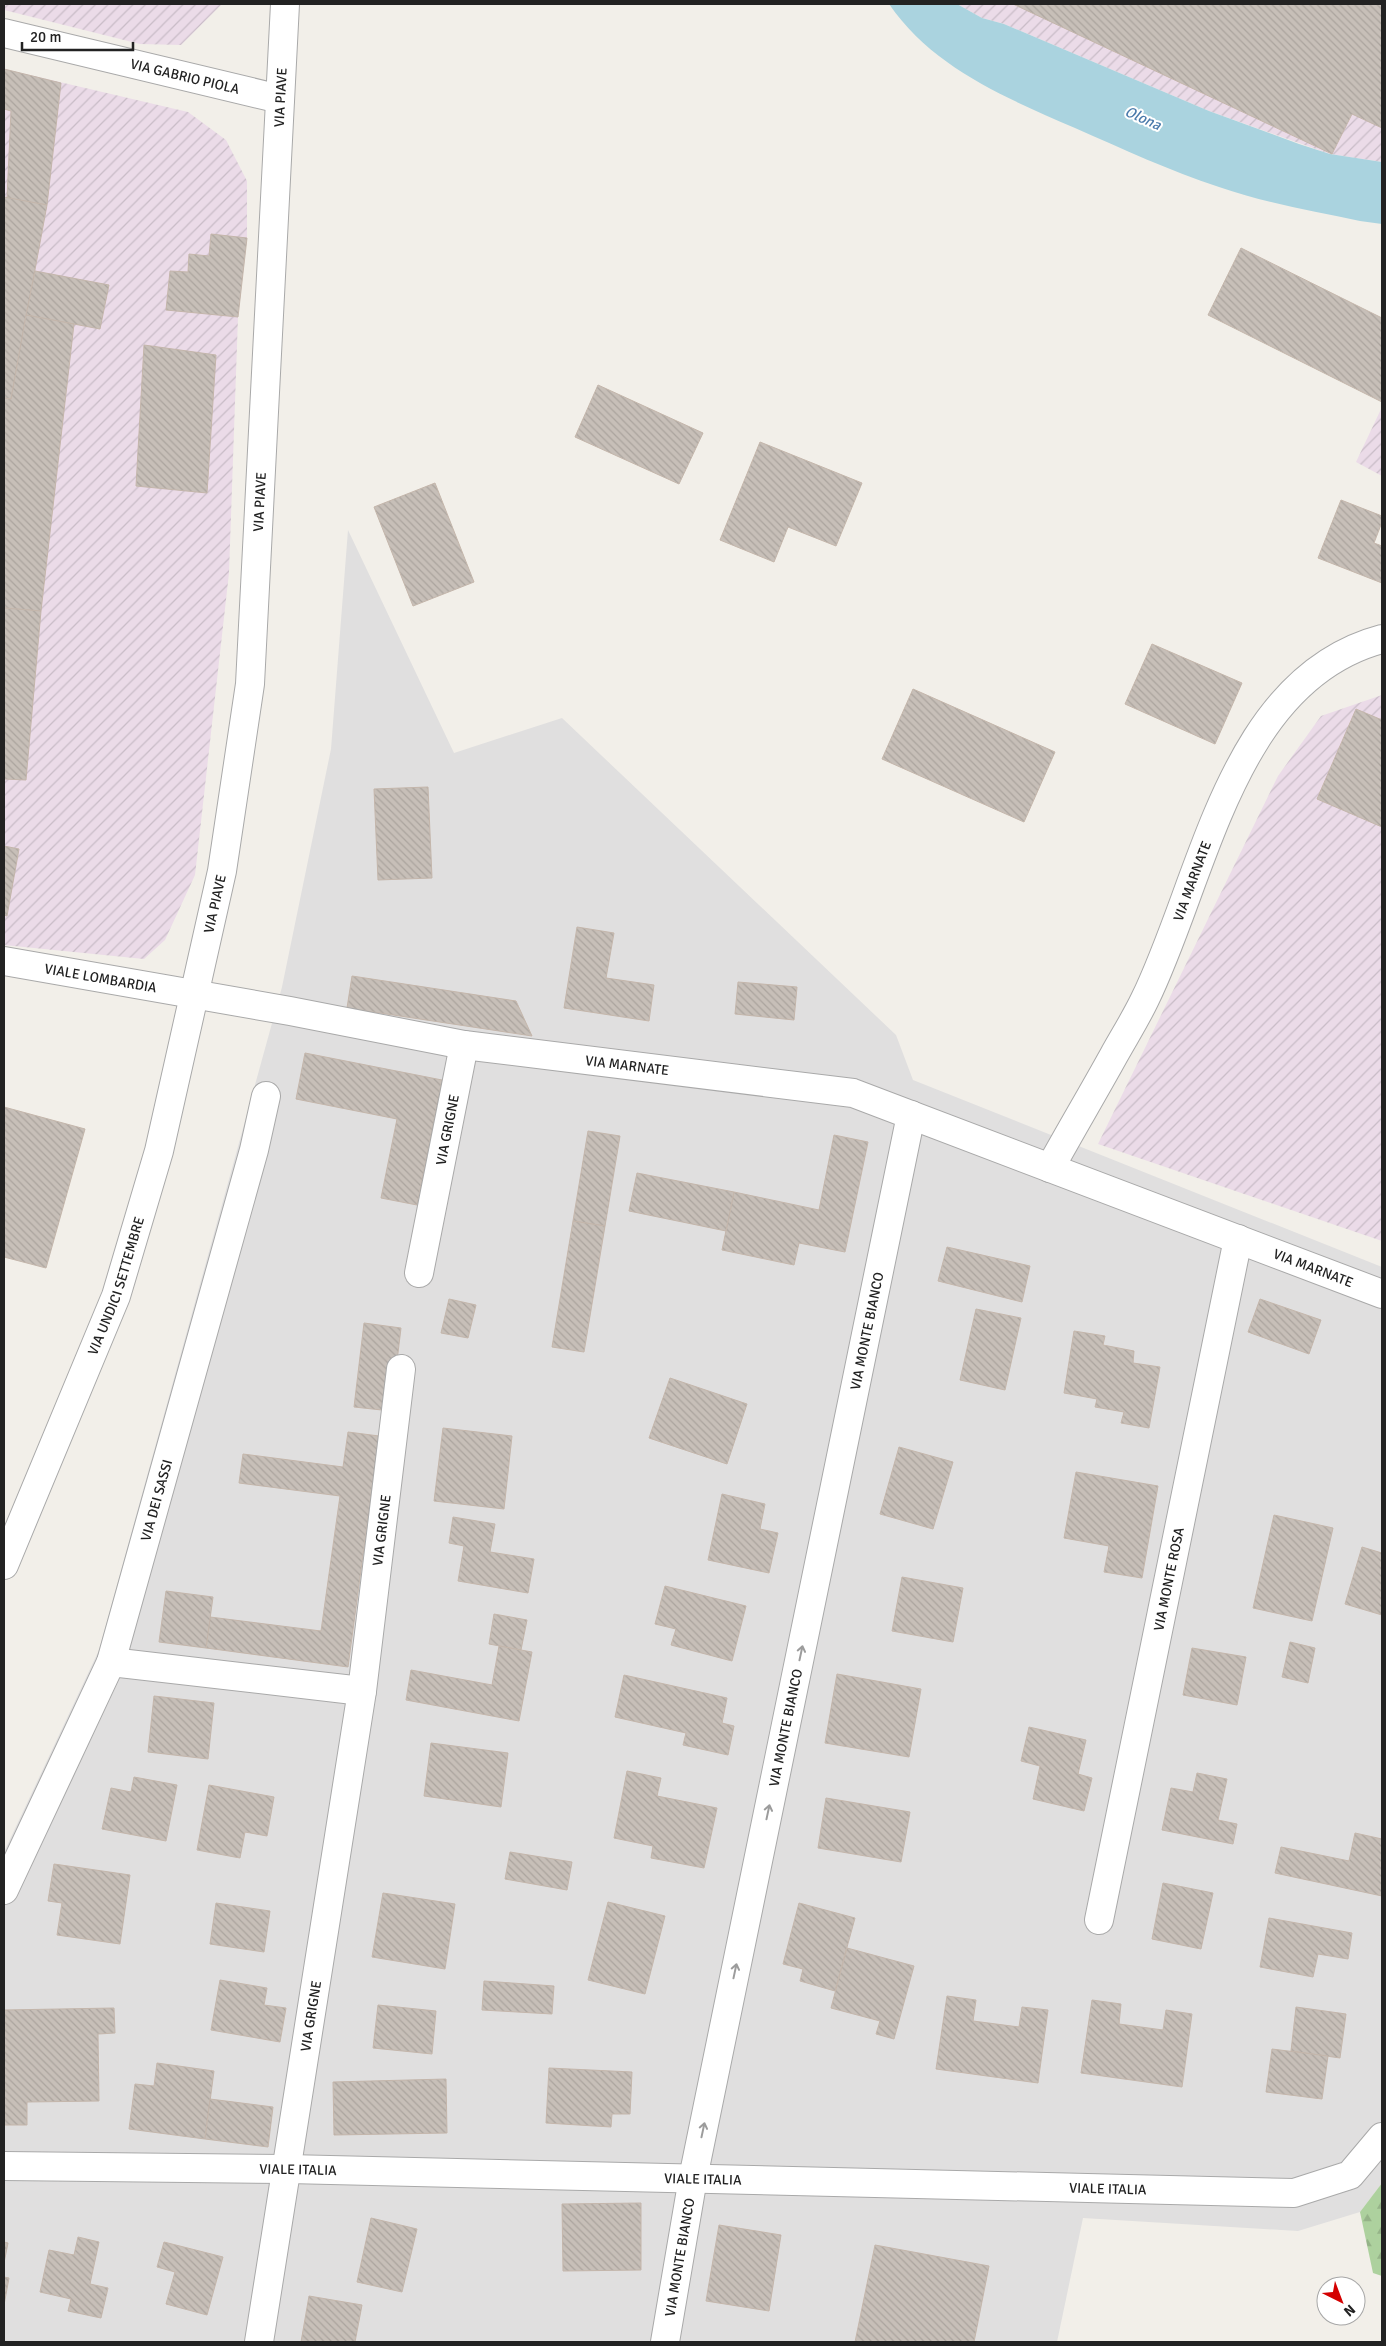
<svg xmlns="http://www.w3.org/2000/svg" width="1386" height="2346" viewBox="0 0 1386 2346" font-family="Signika,sans-serif">
	<style>
		.residential { fill: #e0dfdf }
		.industrial { fill: url(#industrial-furrows) }
		.forest { fill: url(#forest-firs) }
		.water { fill: #aad3df }
		.building { fill: url(#building-back-hatch); stroke: #c4b6ab }
		.lines { fill: none; stroke-linecap: round; stroke-linejoin: round }
		.minor-casing { stroke: #a9a9a9; stroke-width: 30 }
		.minor { stroke: #fff; stroke-width: 28 }
		.oneway { stroke: #9c9c9c }
		.labels { text-anchor: middle; stroke-width: 4; stroke-linejoin: round; paint-order: stroke }
		.street-label { font-size: 14px; fill: #222; stroke: #fff }
		.water-label { font-size: 15px; font-style: italic; fill: #4a7aab; stroke: #fff }
	</style>
	<defs>
		<pattern id="industrial-furrows" width="10" height="10" patternUnits="userSpaceOnUse" patternTransform="scale(1.25)"><rect width="10" height="10" fill="#ebdbe8"/><path d="M-1 1l2-2M0 10L10 0M9 11l2-2" fill="none" stroke="#c9bcc7"/></pattern>
		<pattern id="forest-firs" width="22" height="20" patternUnits="userSpaceOnUse" patternTransform="scale(1.25)"><rect width="22" height="20" fill="#add19e"/><path d="M5 1l3.5 6h-7zM16 11l3.5 6h-7z" fill="#95b388"/></pattern>
		<pattern id="building-back-hatch" width="6" height="6" patternUnits="userSpaceOnUse" patternTransform="scale(1.25)"><rect width="6" height="6" fill="#c7bfb8"/><path d="M-1 5l2 2M0 0l6 6M5-1l2 2" fill="none" stroke="#aba49e"/></pattern>
	</defs>
	<rect width="100%" height="100%" fill="#f2efe9"/>
	<polygon class="residential" points="348,530 454,753 562,718 896,1035 913,1080 1382,1267 1382,2183 1360,2212 1298,2231 1083,2218 1057,2342 4,2342 4,1852 99,1650 282,987 331,749"/>
	<g class="industrial">
		<polygon points="4,4 222,4 181,45 140,44 4,10"/>
		<polygon points="957,4 1382,4 1382,162 1330,154 1209,111 1004,24 982,18"/>
		<polygon points="4,69 188,112 226,140 247,181 247,238 238,317 229,573 195,875 165,940 144,959 4,945"/>
		<polygon points="1382,407 1382,476 1356,462"/>
		<polygon points="1382,695 1382,1241 1098,1144 1278,776 1321,716"/>
	</g>
	<polygon class="forest" points="1382,2183 1382,2276 1373,2273 1360,2212"/>
	<path class="water" d="M889 4H957L982 18 1004 24 1209 111 1299 144 1330 154 1382 162V224L1360 221C1313 211 1265 203 1219 187 1170 171 1123 149 1075 128 1006 98 933 68 889 4Z"/>
	<g class="building">
		<polygon points="1013,4 1382,4 1382,128 1352,114 1332,154"/>
		<polygon points="4,69 61,83 47,205 7,198 11,111 4,109"/>
		<polygon points="4,197 47,205 11,399 4,398"/>
		<polygon points="211,234 247,238 238,317 166,310 170,271 188,272 189,254 209,256"/>
		<polygon points="1241,248 1382,318 1382,402 1208,315"/>
		<polygon points="35,271 109,285 100,329 26,315"/>
		<polygon points="26,315 74,324 41,611 4,608 4,398 11,399"/>
		<polygon points="144,345 216,355 207,493 136,486"/>
		<polygon points="598,385 703,433 679,484 575,437"/>
		<polygon points="760,442 862,483 836,546 788,527 774,562 720,540"/>
		<polygon points="435,483 474,582 413,606 374,507"/>
		<polygon points="1341,500 1382,516 1382,522 1374,543 1382,546 1382,583 1318,558"/>
		<polygon points="4,608 41,611 26,780 4,779"/>
		<polygon points="1152,644 1242,683 1215,744 1125,704"/>
		<polygon points="913,689 1055,752 1024,822 882,759"/>
		<polygon points="1356,709 1382,720 1382,827 1317,799"/>
		<polygon points="428,787 432,878 378,880 374,789"/>
		<polygon points="4,846 19,849 7,916 4,915"/>
		<polygon points="577,927 614,933 606,978 654,985 649,1021 564,1008"/>
		<polygon points="352,976 516,1001 532,1036 347,1008"/>
		<polygon points="738,982 797,987 794,1020 735,1014"/>
		<polygon points="305,1053 442,1080 417,1205 381,1198 397,1119 296,1099"/>
		<polygon points="4,1107 85,1129 46,1268 4,1257"/>
		<polygon points="588,1131 620,1136 605,1226 573,1221"/>
		<polygon points="834,1135 868,1142 845,1252 799,1243 794,1265 722,1250 734,1192 819,1210"/>
		<polygon points="637,1173 734,1192 726,1231 629,1211"/>
		<polygon points="573,1221 605,1226 584,1352 552,1347"/>
		<polygon points="947,1247 1030,1266 1022,1302 938,1281"/>
		<polygon points="449,1299 476,1305 468,1338 441,1333"/>
		<polygon points="1260,1299 1321,1320 1309,1354 1248,1332"/>
		<polygon points="976,1309 1021,1318 1005,1390 960,1380"/>
		<polygon points="364,1323 401,1328 391,1411 354,1407"/>
		<polygon points="1074,1331 1105,1336 1103,1345 1134,1351 1133,1363 1160,1367 1149,1428 1121,1423 1124,1412 1095,1407 1097,1399 1064,1393"/>
		<polygon points="670,1378 747,1404 727,1464 649,1438"/>
		<polygon points="443,1428 512,1436 504,1509 434,1501"/>
		<polygon points="348,1432 379,1436 348,1667 206,1648 210,1617 321,1631 340,1496 239,1483 243,1454 343,1467"/>
		<polygon points="899,1447 953,1462 933,1529 880,1514"/>
		<polygon points="1076,1472 1158,1486 1142,1578 1104,1572 1109,1546 1064,1538"/>
		<polygon points="722,1494 765,1504 760,1529 778,1533 769,1573 708,1560"/>
		<polygon points="1274,1515 1333,1528 1312,1621 1253,1608"/>
		<polygon points="453,1517 495,1524 490,1552 534,1559 528,1593 458,1581 464,1546 449,1543"/>
		<polygon points="1362,1547 1382,1553 1382,1615 1345,1604"/>
		<polygon points="902,1577 963,1588 953,1642 892,1631"/>
		<polygon points="665,1586 746,1606 732,1661 671,1645 676,1629 655,1624"/>
		<polygon points="166,1591 213,1597 206,1648 159,1642"/>
		<polygon points="494,1614 527,1620 521,1650 489,1644"/>
		<polygon points="1290,1642 1315,1648 1308,1683 1282,1677"/>
		<polygon points="499,1646 532,1652 519,1721 406,1700 411,1670 492,1685"/>
		<polygon points="1192,1648 1246,1657 1237,1705 1183,1695"/>
		<polygon points="837,1674 921,1689 909,1757 825,1743"/>
		<polygon points="624,1675 727,1698 722,1723 734,1726 728,1755 683,1745 686,1733 615,1717"/>
		<polygon points="154,1696 214,1703 208,1759 148,1752"/>
		<polygon points="1029,1727 1086,1740 1078,1774 1092,1778 1084,1811 1033,1799 1040,1766 1021,1761"/>
		<polygon points="431,1743 508,1753 501,1807 424,1796"/>
		<polygon points="627,1771 661,1778 657,1796 717,1808 704,1868 651,1858 653,1846 614,1838"/>
		<polygon points="1197,1773 1227,1779 1218,1820 1237,1824 1233,1844 1162,1830 1171,1788 1193,1792"/>
		<polygon points="134,1777 177,1785 166,1841 102,1829 111,1788 131,1792"/>
		<polygon points="209,1785 274,1797 267,1836 245,1832 240,1858 197,1850"/>
		<polygon points="826,1798 910,1812 901,1862 818,1848"/>
		<polygon points="1355,1833 1382,1839 1382,1896 1275,1873 1281,1847 1349,1861"/>
		<polygon points="510,1852 572,1862 567,1890 505,1879"/>
		<polygon points="54,1864 130,1875 120,1944 57,1935 62,1903 48,1901"/>
		<polygon points="1163,1883 1213,1893 1201,1949 1152,1939"/>
		<polygon points="383,1893 455,1904 445,1969 372,1957"/>
		<polygon points="608,1902 665,1916 645,1994 588,1980"/>
		<polygon points="216,1903 270,1911 264,1952 210,1944"/>
		<polygon points="799,1903 855,1918 835,1991 800,1981 803,1969 783,1964"/>
		<polygon points="1269,1918 1352,1933 1348,1959 1318,1954 1313,1977 1260,1967"/>
		<polygon points="847,1948 914,1966 894,2039 876,2034 880,2021 831,2008"/>
		<polygon points="220,1980 267,1988 264,2005 286,2008 280,2042 211,2030"/>
		<polygon points="484,1981 554,1986 552,2014 482,2010"/>
		<polygon points="947,1996 976,2000 973,2021 1019,2027 1022,2007 1048,2010 1038,2083 936,2069"/>
		<polygon points="1092,2000 1121,2004 1119,2024 1163,2030 1166,2010 1192,2014 1182,2087 1081,2073"/>
		<polygon points="378,2005 436,2011 432,2054 373,2048"/>
		<polygon points="1296,2007 1346,2014 1340,2058 1291,2051"/>
		<polygon points="114,2008 115,2033 98,2034 99,2101 27,2102 27,2125 4,2125 4,2010"/>
		<polygon points="1272,2049 1328,2056 1322,2099 1266,2092"/>
		<polygon points="157,2063 214,2071 205,2139 129,2129 135,2084 154,2086"/>
		<polygon points="549,2068 632,2072 630,2114 612,2114 611,2127 546,2123"/>
		<polygon points="446,2079 447,2133 334,2135 333,2082"/>
		<polygon points="210,2099 273,2107 268,2147 205,2139"/>
		<polygon points="641,2203 641,2270 563,2271 562,2204"/>
		<polygon points="371,2218 417,2229 402,2292 357,2282"/>
		<polygon points="719,2225 781,2235 769,2311 706,2301"/>
		<polygon points="78,2237 99,2242 90,2284 108,2288 101,2318 68,2311 71,2299 40,2292 49,2250 74,2255"/>
		<polygon points="4,2242 8,2243 4,2263"/>
		<polygon points="164,2242 223,2257 207,2315 166,2304 175,2272 157,2267"/>
		<polygon points="875,2245 989,2266 974,2342 855,2342"/>
		<polygon points="4,2277 9,2278 4,2305"/>
		<polygon points="309,2296 362,2305 355,2342 301,2342"/>
	</g>
	<g class="lines">
		<defs>
			<g id="minor">
				<path id="s1" d="M4 33 280 99"/>
				<path id="s2" d="M4 961 290 1011 464 1045 853 1093 1382 1294"/>
				<path id="s3" d="M1050 1168C1071 1130 1093 1093 1114 1055 1124 1037 1136 1018 1145 999 1204 879 1231 679 1382 639"/>
				<path id="s4" d="M419 1273 464 1045"/>
				<path id="s5" d="M4 1565 116 1296 159 1151 222 871 250 684 285 4"/>
				<polyline points="111,1662 362,1691"/>
				<path id="s6" d="M4 1890 111 1662 254 1150 266 1096"/>
				<path id="s7" d="M1099 1920 1238 1239"/>
				<path id="s8" d="M4 2166 288 2169 1294 2193 1350 2175 1382 2137"/>
				<path id="s9" d="M259 2342 362 1691 401 1369"/>
				<path id="s10" d="M665 2342 693 2178 911 1115"/>
			</g>
		</defs>
		<use href="#minor" class="minor-casing"/>
		<use href="#minor" class="minor"/>
	</g>
	<defs><path id="oneway-shaft" d="M-6 0H5M1.5-3L5.5 0L1.5 3" fill="none" stroke-width="1.6" stroke-linecap="round" stroke-linejoin="round" transform="scale(1.25)"/></defs>
	<g class="oneway">
		<use href="#oneway-shaft" transform="translate(801 1653) rotate(-78)"/>
		<use href="#oneway-shaft" transform="translate(768 1812) rotate(-78)"/>
		<use href="#oneway-shaft" transform="translate(735 1971) rotate(-78)"/>
		<use href="#oneway-shaft" transform="translate(703 2130) rotate(-78)"/>
	</g>
	<g class="labels">
		<g class="street-label">
			<text dy="5" stroke="none"><textPath href="#s1" startOffset="186">VIA GABRIO PIOLA</textPath></text>
			<text dy="5" stroke="none"><textPath href="#s5" startOffset="1506">VIA PIAVE</textPath></text>
			<text dy="5" stroke="none"><textPath href="#s5" startOffset="1101">VIA PIAVE</textPath></text>
			<text dy="5" stroke="none"><textPath href="#s3" startOffset="321">VIA MARNATE</textPath></text>
			<text dy="5" stroke="none"><textPath href="#s5" startOffset="696">VIA PIAVE</textPath></text>
			<text dy="5" stroke="none"><textPath href="#s2" startOffset="98">VIALE LOMBARDIA</textPath></text>
			<text dy="5" stroke="none"><textPath href="#s2" startOffset="632">VIA MARNATE</textPath></text>
			<text dy="5" stroke="none"><textPath href="#s4" startOffset="146">VIA GRIGNE</textPath></text>
			<text dy="5" stroke="none"><textPath href="#s2" startOffset="1352">VIA MARNATE</textPath></text>
			<text dy="5" stroke="none"><textPath href="#s5" startOffset="301">VIA UNDICI SETTEMBRE</textPath></text>
			<text dy="5" stroke="none"><textPath href="#s10" startOffset="1031">VIA MONTE BIANCO</textPath></text>
			<text dy="5" stroke="none"><textPath href="#s6" startOffset="420">VIA DEI SASSI</textPath></text>
			<text dy="5" stroke="none"><textPath href="#s9" startOffset="821">VIA GRIGNE</textPath></text>
			<text dy="5" stroke="none"><textPath href="#s7" startOffset="348">VIA MONTE ROSA</textPath></text>
			<text dy="5" stroke="none"><textPath href="#s10" startOffset="626">VIA MONTE BIANCO</textPath></text>
			<text dy="5" stroke="none"><textPath href="#s9" startOffset="330">VIA GRIGNE</textPath></text>
			<text dy="5" stroke="none"><textPath href="#s8" startOffset="294">VIALE ITALIA</textPath></text>
			<text dy="5" stroke="none"><textPath href="#s8" startOffset="699">VIALE ITALIA</textPath></text>
			<text dy="5" stroke="none"><textPath href="#s8" startOffset="1104">VIALE ITALIA</textPath></text>
			<text dy="5" stroke="none"><textPath href="#s10" startOffset="86">VIA MONTE BIANCO</textPath></text>
		</g>
		<g class="water-label">
			<text transform="translate(1143 118) rotate(24)" y="5">Olona</text>
		</g>
	</g>
	<rect width="1386" height="2346" fill="none" stroke="#222222" stroke-width="10"/>
	<g transform="translate(1341 2301) rotate(138)"><circle r="24" fill="#ffffff" stroke="#a7a7a7"/>
	<path d="M0-4L9 19L0 12L-9 19Z" fill="#d40000"/>
	<text y="-8" font-size="14" font-weight="bold" text-anchor="middle" fill="#222222">N</text>
	</g>
	<path d="M22 42v8h111v-8" fill="none" stroke="#222222" stroke-width="2.5"/>
	<text x="30" y="42" font-size="15" fill="#222222" stroke="#ffffff" stroke-width="4" paint-order="stroke">20 m</text>
</svg>
